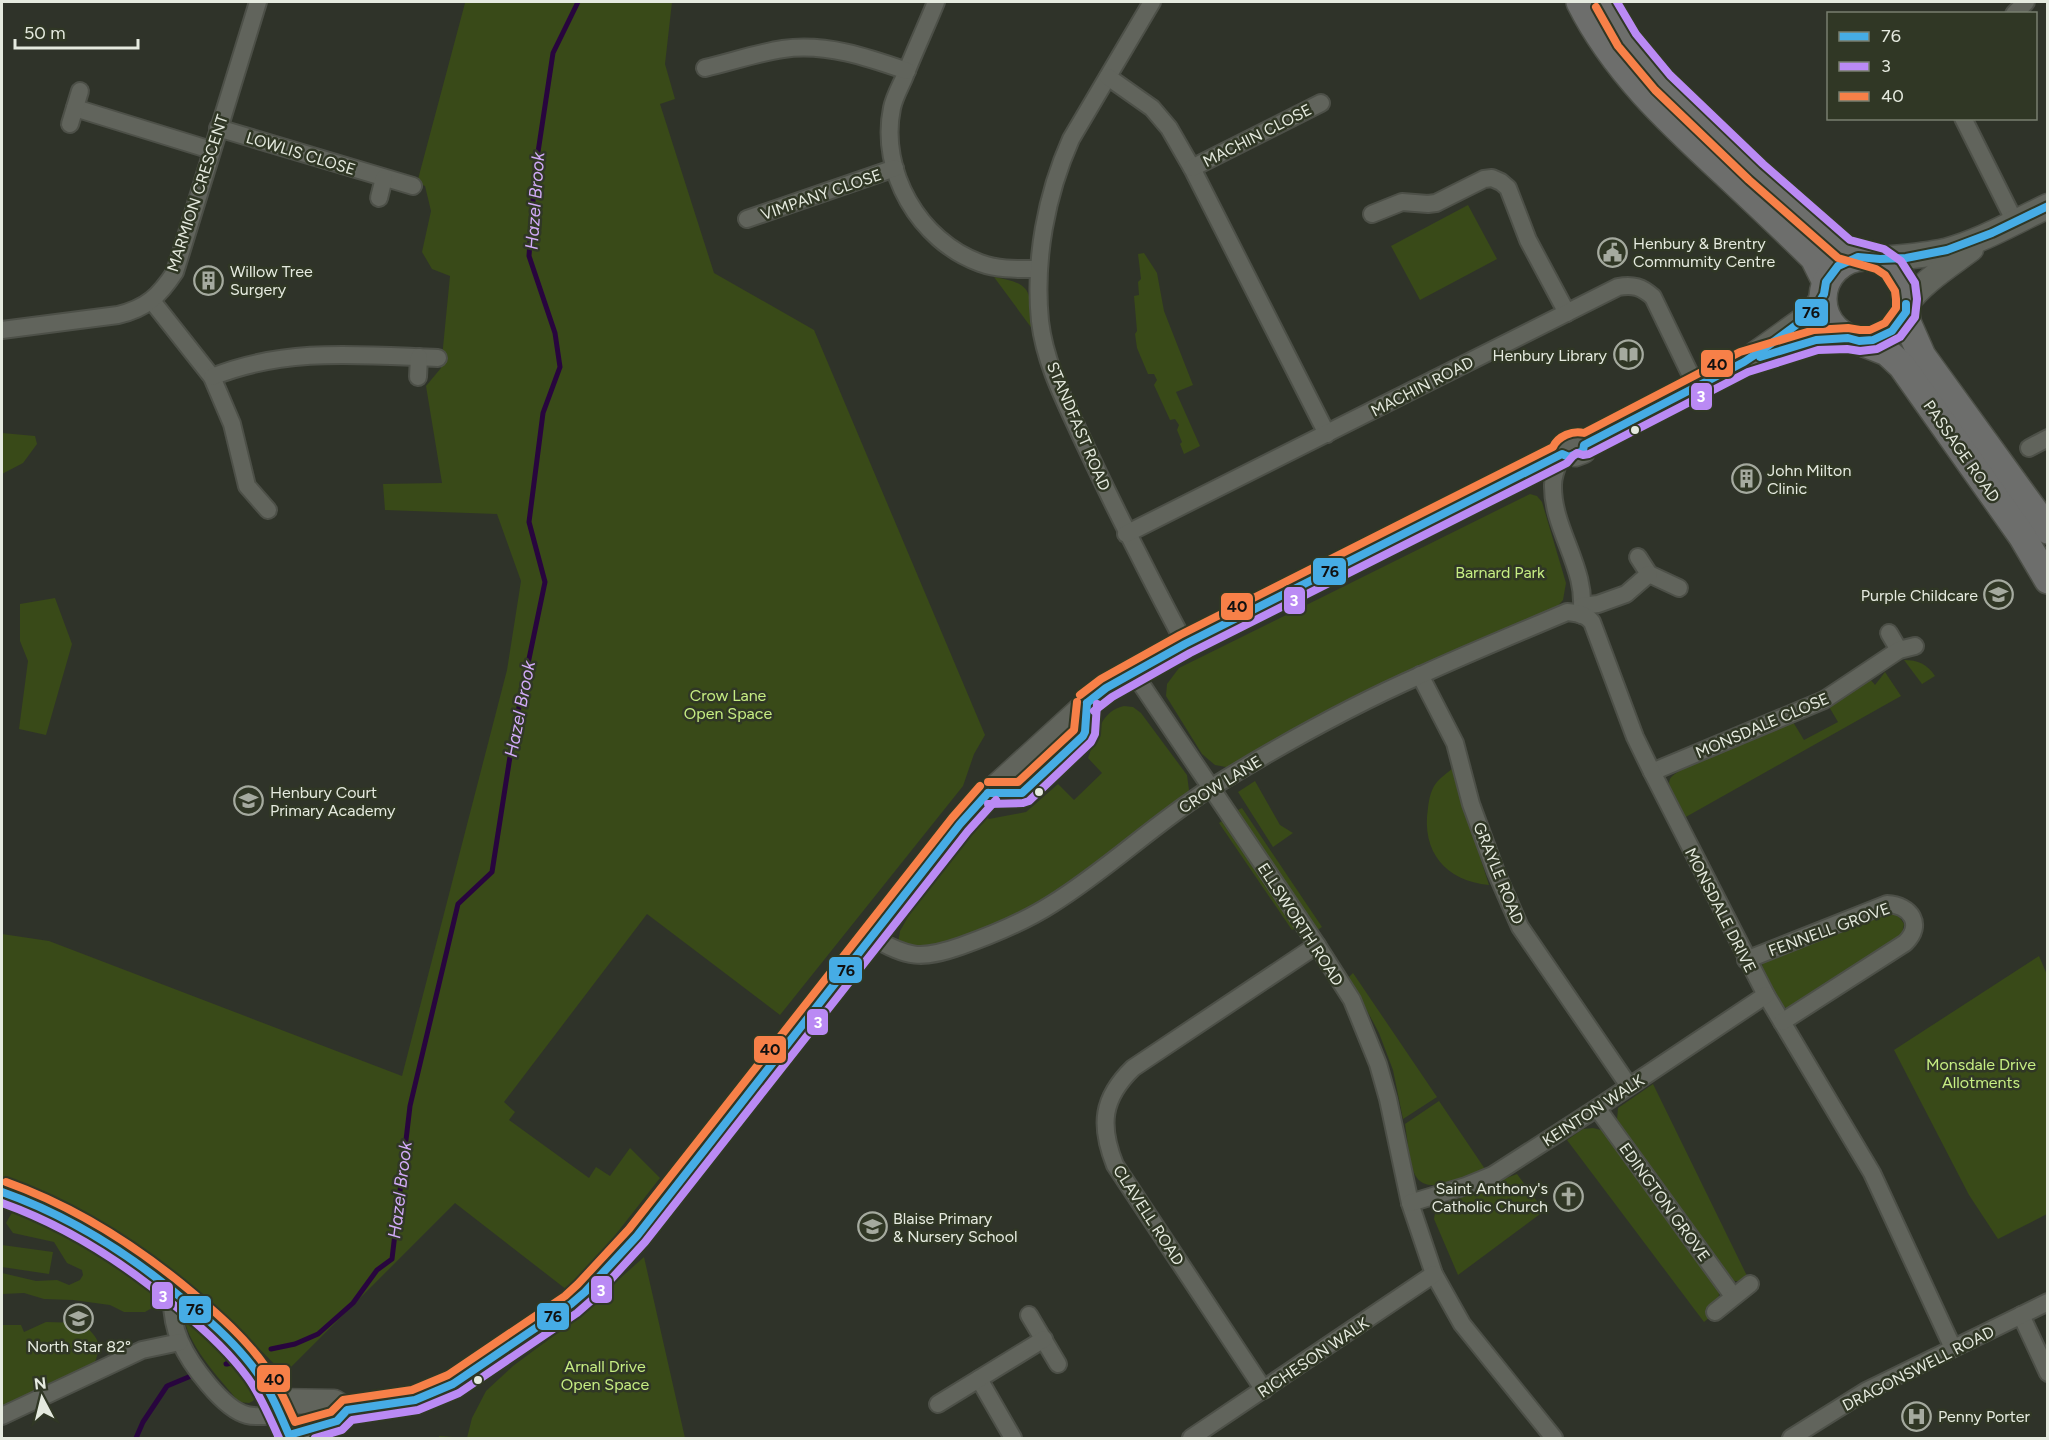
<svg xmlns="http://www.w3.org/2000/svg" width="2049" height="1440" viewBox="0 0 2049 1440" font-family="Figtree,sans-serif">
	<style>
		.green { fill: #394a18 }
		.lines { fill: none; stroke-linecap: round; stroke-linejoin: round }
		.stream { stroke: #28053e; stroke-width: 5 }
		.street-casing { stroke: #4d5048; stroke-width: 20 }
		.secondary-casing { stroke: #4d5048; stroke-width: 27 }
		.primary-casing { stroke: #4d5048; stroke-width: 30 }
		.street { stroke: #61645c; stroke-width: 16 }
		.secondary { stroke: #61645c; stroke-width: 24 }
		.primary { stroke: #6d6e6c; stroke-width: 27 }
		.bus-1-casing { stroke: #303725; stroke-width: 12 }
		.bus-2-casing { stroke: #303725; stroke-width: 12 }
		.bus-3-casing { stroke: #303725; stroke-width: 12 }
		.bus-1 { stroke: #46ace5; stroke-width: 8 }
		.bus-2 { stroke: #ba8af4; stroke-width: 8 }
		.bus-3 { stroke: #f78048; stroke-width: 8 }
		.bus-dot { fill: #e5eadf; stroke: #303725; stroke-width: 2 }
		.labels { text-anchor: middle; stroke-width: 5; stroke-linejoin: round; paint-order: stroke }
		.street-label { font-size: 16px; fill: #e5eadf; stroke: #303725 }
		.poi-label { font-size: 16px; fill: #e5eadf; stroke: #303725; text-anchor: start }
		.park-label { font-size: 16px; fill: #c6ed83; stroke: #303725 }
		.water-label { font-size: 18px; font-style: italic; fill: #d2abf8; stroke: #303725 }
		.line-badge { stroke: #303725; stroke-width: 2 }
		.badge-label { font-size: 16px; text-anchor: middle; font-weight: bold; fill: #fff }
		.pale-badge-label { font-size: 16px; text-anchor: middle; font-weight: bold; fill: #111 }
	</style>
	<rect width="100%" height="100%" fill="#2f3329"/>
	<g class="green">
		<polygon points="463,2 672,2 665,64 675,99 660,104 714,273 814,330 985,735 974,754 963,786 780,1015 647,914 504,1102 515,1112 509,1120 589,1178 596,1167 610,1176 630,1148 660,1178 595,1261 567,1290 455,1203 284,1374 222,1311 156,1262 2,1184 2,934 49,941 402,1076 507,670 521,581 497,514 385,510 383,484 442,483 426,386 441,368 450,276 432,269 422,252 431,211 425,186 417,183 465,3"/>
		<polygon points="1468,205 1497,259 1420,300 1391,246"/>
		<polygon points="1144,253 1157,273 1164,311 1193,385 1176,392 1200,446 1184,454 1180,444 1182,442 1177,430 1179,425 1175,419 1170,420 1154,385 1157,380 1154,374 1148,374 1137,348 1135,334 1137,331 1134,296 1139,295 1138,282 1141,279 1138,254"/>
		<path d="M994 277C1035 284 1029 292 1033 330Z"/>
		<polygon points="2,433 35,436 37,444 23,463 2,474"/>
		<polygon points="1530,494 1537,496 1542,502 1566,583 1563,600 1554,610 1231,768 1215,765 1202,754 1166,696 1167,684 1179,668"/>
		<polygon points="55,598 72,644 46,735 19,729 28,661 20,641 20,604"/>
		<path d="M1904 660C1918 660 1927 664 1935 676L1922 684Z"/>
		<path d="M1885 672 1901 696 1684 818C1679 808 1665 789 1670 779 1677 765 1774 730 1793 722L1804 740 1838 722 1828 705 1870 679 1875 685Z"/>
		<path d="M1124 706 1133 707 1141 713 1187 775 1189 790 1185 797 1035 906 982 932 931 950 898 943 900 931 909 915 906 912 985 816 989 819 1026 812 1058 784 1074 800 1102 773 1088 758C1096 737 1100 711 1124 706Z"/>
		<path d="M1452 769 1489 885C1446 881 1421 852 1428 808 1429 799 1431 789 1437 782 1441 777 1447 773 1452 769Z"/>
		<polygon points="1255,781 1280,825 1293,833 1273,847 1238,792"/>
		<polygon points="1242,808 1322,927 1316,931 1236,811"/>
		<polygon points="1225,819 1297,927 1292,930 1219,823"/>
		<path d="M1883 913C1894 913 1899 915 1904 924L1901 939 1792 1009 1786 1008 1782 1005 1763 970 1762 965 1765 961Z"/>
		<polygon points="2039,956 2048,977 2047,1214 1998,1239 1969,1195 1894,1050"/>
		<polygon points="1353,973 1437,1097 1403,1119 1393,1070 1379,1033 1349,977"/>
		<polygon points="1653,1084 1749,1280 1741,1282 1730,1280 1621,1131 1617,1120 1618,1108"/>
		<path d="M1439 1101 1485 1169C1468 1176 1427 1198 1415 1175 1410 1164 1407 1137 1405 1124Z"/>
		<path d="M1593 1128 1601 1130 1611 1136 1719 1287C1720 1301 1715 1314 1704 1322L1567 1140 1583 1129Z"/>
		<polygon points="1517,1174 1544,1211 1458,1275 1434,1219 1435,1213 1446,1201"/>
		<polygon points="14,1209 46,1221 111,1257 160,1294 159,1304 145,1312 124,1312 110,1305 73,1300 44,1299 24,1293 2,1294 2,1273 36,1281 57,1280 69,1285 80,1280 83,1275 82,1270 67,1263 54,1242 13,1233 6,1223"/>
		<polygon points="2,1245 53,1252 49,1274 2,1267"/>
		<polygon points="644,1257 685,1438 439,1438 439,1436 467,1438 472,1418 486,1391 513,1366 564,1328"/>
		<path d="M183 1312 234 1357 225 1360 227 1367 238 1364 255 1398 253 1401 249 1403 239 1402C219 1378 186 1344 183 1312Z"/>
		<path d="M46 1322 82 1323C97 1337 103 1342 95 1362L2 1407V1325H21L24 1332Z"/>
	</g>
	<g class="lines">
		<g class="stream">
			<polyline points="271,1349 295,1344 318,1334 353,1303 377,1270 392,1259 410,1106 458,904 492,872 514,731 545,582 529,522 543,413 560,367 555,333 529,256 535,172 553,53 578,2"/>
			<polyline points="226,1364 230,1363"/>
			<polyline points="136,1438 143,1422 167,1386 191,1376"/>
		</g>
		<defs>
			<g id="street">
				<path d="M936 2C926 27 914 52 904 78 900 87 894 98 892 108 879 171 919 241 980 263 999 270 1019 269 1039 269"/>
				<path d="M1152 2 1071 139C1046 195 1034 260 1040 321 1045 365 1067 405 1085 445 1117 513 1150 578 1185 644"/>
				<polyline points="2014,14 2026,2"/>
				<path d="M705 68C731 62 757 53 783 49 826 43 867 57 907 71"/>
				<polyline points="1108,77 1152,108 1169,128 1192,168 1327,434"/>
				<polyline points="75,108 211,150"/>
				<polyline points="1963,118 2015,222"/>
				<polyline points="70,124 80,91"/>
				<polyline points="218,128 413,186"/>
				<polyline points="1192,168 1321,103"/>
				<polyline points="379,198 384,178"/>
				<polyline points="1372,214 1402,202 1428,204 1436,203 1484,179 1492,178 1501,182 1508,188 1528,240 1567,313"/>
				<polyline points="747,219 895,168"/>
				<polyline points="152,301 212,377 232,424 247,486 268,510"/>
				<path d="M2 330 118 315C147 308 159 296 175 272L258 2"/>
				<path d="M212 377C286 347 360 355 438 358"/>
				<polyline points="418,377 419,357"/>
				<polyline points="2029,448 2048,438"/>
				<path d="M1562 454C1558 464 1553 474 1553 485 1552 530 1589 570 1581 615"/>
				<path d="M1126 534 1618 287C1633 284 1642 287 1653 297L1696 386"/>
				<polyline points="1638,557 1649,574 1679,588"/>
				<polyline points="1582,606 1598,604 1626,594 1649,574"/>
				<polyline points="1889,633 1899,650"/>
				<polyline points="1133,672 1317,945 1352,1000 1378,1064 1388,1099 1410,1203 1434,1274 1462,1324 1554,1438"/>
				<polyline points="1420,675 1455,743 1471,804 1496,872 1520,927 1629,1086"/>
				<polyline points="1652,772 1824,700 1899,650 1915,646"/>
				<path d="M872 937C908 958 921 960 961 946 992 935 1024 922 1052 904 1107 870 1154 824 1209 789 1277 747 1348 707 1421 675 1469 653 1518 633 1567 612 1577 613 1586 614 1592 622L1635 737 1652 772 1766 995 1872 1173 1953 1348"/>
				<path d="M1746 960 1887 904C1911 905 1924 925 1905 943L1782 1022"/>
				<polyline points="1597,1108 1733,1296"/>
				<polyline points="1410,1203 1466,1186 1493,1175 1597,1108 1766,995"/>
				<path d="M177 1293 172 1300C172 1314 174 1327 180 1341 190 1364 223 1409 247 1415 258 1418 269 1415 280 1414"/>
				<polyline points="1715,1312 1750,1284"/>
				<polyline points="1029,1315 1058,1364"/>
				<polyline points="2021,1315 2048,1373"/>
				<polyline points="979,1379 1013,1438"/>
				<path d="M1264 1390 1115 1165C1099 1125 1102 1098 1133 1068L1317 945"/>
				<polyline points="938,1404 1044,1339"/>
				<polyline points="2,1416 142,1350 180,1342"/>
				<polyline points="1191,1438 1434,1274"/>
				<polyline points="1791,1438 1866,1391 2048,1302"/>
			</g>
			<g id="secondary">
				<path d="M1880 259C1902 257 1923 256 1945 251 1980 242 2014 222 2048 206"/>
				<path d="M1906 304C1924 281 1947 267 1971 249"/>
				<polyline points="1763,356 1816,340 1848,338"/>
				<polyline points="1575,454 1583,451 1584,445 1744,362 1807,317 1817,306 1824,294"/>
				<path d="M2 1192C73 1214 134 1256 190 1304 214 1324 239 1347 257 1373 271 1393 282 1415 290 1438"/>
				<path d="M275 1401 334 1402 347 1410C385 1405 419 1402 453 1384L571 1304 585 1292 637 1236 977 804 1090 701C1120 678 1153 662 1185 644L1562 454 1564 448 1577 442 1584 445"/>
				<polyline points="289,1435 337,1421 347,1410"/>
			</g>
			<g id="primary">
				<path d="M1580 2C1614 70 1669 121 1724 172 1755 201 1785 229 1814 258L1826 282"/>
				<polyline points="1605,2 1627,40 1662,82 1694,113 1756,172 1845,250 1871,257"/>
				<circle cx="1865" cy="299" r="42"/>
				<polyline points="1906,312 1907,322 1922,356 2048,530"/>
				<polyline points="1859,341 1887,352 1902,366 2022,536 2048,580"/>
			</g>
		</defs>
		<use href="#street" class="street-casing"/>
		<use href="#secondary" class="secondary-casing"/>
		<use href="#primary" class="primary-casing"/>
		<use href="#street" class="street"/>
		<use href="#secondary" class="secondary"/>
		<use href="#primary" class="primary"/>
		<defs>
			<g id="bus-1">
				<polyline points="1760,357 1816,340 1848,338 1859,341 1873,340 1892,331 1906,312 1906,304"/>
				<polyline points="1087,703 1106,688 1185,644 1562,454 1569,457 1583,451 1584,445 1744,362 1765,348 1807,317 1817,306 1824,294 1826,282 1838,266 1858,257 1880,259 1906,258 1947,250 1992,233 2048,206"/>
				<polyline points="988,793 1022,793 1083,736 1085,732 1087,703"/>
				<path d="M2 1192C73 1217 133 1256 190 1305 215 1325 239 1347 258 1374 271 1392 280 1414 289 1435L337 1421 347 1410 415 1400 453 1384 571 1304 585 1292 637 1236 960 824 988 793"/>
			</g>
			<g id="bus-2">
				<polyline points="1094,711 1112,697 1190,653 1567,463 1573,456 1577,453 1583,455 1589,454 1748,372 1818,350 1847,349 1860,351 1877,349 1900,337 1915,317 1917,299 1915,283 1901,261 1884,249 1850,240 1763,164 1670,75 1636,34 1617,2"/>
				<polyline points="988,804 1023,803 1029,801 1091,742 1095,734 1097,704"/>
				<path d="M2 1203C69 1227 126 1264 180 1310 205 1330 229 1352 248 1378 261 1396 270 1418 279 1438"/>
				<polyline points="315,1438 342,1430 352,1420 418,1410 459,1393 577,1313 593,1299 645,1242 968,831 996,800"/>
			</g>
			<g id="bus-3">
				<path d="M1080 695 1101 679 1180 635 1553 447C1558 436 1573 430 1584 433L1740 352 1814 330 1848 328 1860 330H1870L1885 323 1896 308V299L1895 291 1885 275 1876 269 1838 258 1749 180 1655 90 1618 46 1596 7"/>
				<polyline points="988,782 1018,782 1074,730 1077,702"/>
				<path d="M6 1182C76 1207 137 1246 194 1294 220 1316 245 1338 265 1366 278 1383 286 1403 295 1422L331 1412 343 1400 412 1390 448 1375 565 1296 578 1284 629 1229 952 818 980 786"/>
			</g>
		</defs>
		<use href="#bus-1" class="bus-1-casing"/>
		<use href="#bus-2" class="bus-2-casing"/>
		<use href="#bus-3" class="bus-3-casing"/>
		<use href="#bus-1" class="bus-1"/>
		<use href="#bus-2" class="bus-2"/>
		<use href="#bus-3" class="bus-3"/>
	</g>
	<defs>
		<symbol id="civic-ring" viewBox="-11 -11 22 22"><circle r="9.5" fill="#303725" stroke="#a5aa9f" stroke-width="1.5"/><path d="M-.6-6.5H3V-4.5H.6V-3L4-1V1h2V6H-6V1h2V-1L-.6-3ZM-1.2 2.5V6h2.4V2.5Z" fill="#a5aa9f"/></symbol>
		<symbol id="building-ring" viewBox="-11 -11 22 22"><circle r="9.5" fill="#303725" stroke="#a5aa9f" stroke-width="1.5"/><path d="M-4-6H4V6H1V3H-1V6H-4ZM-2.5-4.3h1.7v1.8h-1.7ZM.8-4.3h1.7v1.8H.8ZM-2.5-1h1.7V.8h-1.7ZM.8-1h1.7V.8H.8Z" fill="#a5aa9f"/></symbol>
		<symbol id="library-ring" viewBox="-11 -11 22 22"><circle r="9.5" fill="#303725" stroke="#a5aa9f" stroke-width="1.5"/><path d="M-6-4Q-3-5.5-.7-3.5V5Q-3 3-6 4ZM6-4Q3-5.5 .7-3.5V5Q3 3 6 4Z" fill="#a5aa9f"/></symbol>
		<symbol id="school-ring" viewBox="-11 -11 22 22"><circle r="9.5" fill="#303725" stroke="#a5aa9f" stroke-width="1.5"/><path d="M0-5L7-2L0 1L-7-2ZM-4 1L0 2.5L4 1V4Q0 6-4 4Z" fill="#a5aa9f"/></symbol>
		<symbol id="church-ring" viewBox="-11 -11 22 22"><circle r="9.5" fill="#303725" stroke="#a5aa9f" stroke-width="1.5"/><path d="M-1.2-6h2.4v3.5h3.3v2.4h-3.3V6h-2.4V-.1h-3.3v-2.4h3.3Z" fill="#a5aa9f"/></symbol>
		<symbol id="hospital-ring" viewBox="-11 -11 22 22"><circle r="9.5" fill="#303725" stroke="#a5aa9f" stroke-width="1.5"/><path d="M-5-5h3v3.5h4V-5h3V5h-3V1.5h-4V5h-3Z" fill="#a5aa9f"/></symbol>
	</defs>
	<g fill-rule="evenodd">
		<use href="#civic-ring" x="1596" y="236" width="33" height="33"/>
		<use href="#building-ring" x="192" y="264" width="33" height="33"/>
		<use href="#library-ring" x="1612" y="338" width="33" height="33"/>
		<use href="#building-ring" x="1730" y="462" width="33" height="33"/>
		<use href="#school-ring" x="1982" y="578" width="33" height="33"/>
		<use href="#school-ring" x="232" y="784" width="33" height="33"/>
		<use href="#church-ring" x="1552" y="1180" width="33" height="33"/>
		<use href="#school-ring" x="856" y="1210" width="33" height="33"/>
		<use href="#school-ring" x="62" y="1302" width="33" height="33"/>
		<use href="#hospital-ring" x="1900" y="1400" width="33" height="33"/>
	</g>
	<g class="bus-dot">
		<circle cx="1635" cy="430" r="5"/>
		<circle cx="1039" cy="792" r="5"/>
		<circle cx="478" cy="1380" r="5"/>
	</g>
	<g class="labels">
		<g class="street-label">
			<text transform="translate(1257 135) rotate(-27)" y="6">MACHIN CLOSE</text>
			<text transform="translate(301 153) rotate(17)" y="6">LOWLIS CLOSE</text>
			<text transform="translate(197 193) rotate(-72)" y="6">MARMION CRESCENT</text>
			<text transform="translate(821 194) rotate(-19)" y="6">VIMPANY CLOSE</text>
			<text transform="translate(1422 386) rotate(-27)" y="6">MACHIN ROAD</text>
			<text transform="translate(1079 426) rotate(67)" y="6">STANDFAST ROAD</text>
			<text transform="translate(1962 451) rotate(55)" y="6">PASSAGE ROAD</text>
			<text transform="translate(1762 725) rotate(-23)" y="6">MONSDALE CLOSE</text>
			<text transform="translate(1220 784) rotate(-32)" y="6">CROW LANE</text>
			<text transform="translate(1499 873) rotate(68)" y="6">GRAYLE ROAD</text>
			<text transform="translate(1721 910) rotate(63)" y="6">MONSDALE DRIVE</text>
			<text transform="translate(1301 924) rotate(57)" y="6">ELLSWORTH ROAD</text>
			<text transform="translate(1829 929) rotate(-20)" y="6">FENNELL GROVE</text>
			<text transform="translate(1593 1110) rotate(-33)" y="6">KEINTON WALK</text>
			<text transform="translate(1665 1202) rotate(54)" y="6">EDINGTON GROVE</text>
			<text transform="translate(1149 1215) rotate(57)" y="6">CLAVELL ROAD</text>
			<text transform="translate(1313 1357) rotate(-34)" y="6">RICHESON WALK</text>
			<text transform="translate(1918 1368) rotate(-27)" y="6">DRAGONSWELL ROAD</text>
		</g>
		<g class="poi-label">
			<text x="1633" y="249">Henbury &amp; Brentry<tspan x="1633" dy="18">Commumity Centre</tspan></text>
			<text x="230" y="277">Willow Tree<tspan x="230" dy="18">Surgery</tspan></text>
			<text x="1607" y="361" text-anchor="end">Henbury Library</text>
			<text x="1767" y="476">John Milton<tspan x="1767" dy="18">Clinic</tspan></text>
			<text x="1978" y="601" text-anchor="end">Purple Childcare</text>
			<text x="270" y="798">Henbury Court<tspan x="270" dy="18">Primary Academy</tspan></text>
			<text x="1548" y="1194" text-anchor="end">Saint Anthony's<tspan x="1548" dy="18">Catholic Church</tspan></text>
			<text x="893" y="1224">Blaise Primary<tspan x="893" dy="18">&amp; Nursery School</tspan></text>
			<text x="79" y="1352" text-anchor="middle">North Star 82°</text>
			<text x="1938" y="1422">Penny Porter</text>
		</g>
		<g class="park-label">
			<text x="1500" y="578">Barnard Park</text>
			<text x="728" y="701">Crow Lane<tspan x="728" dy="18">Open Space</tspan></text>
			<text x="1981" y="1070">Monsdale Drive<tspan x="1981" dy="18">Allotments</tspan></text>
			<text x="605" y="1372">Arnall Drive<tspan x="605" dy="18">Open Space</tspan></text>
		</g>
		<g class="water-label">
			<text transform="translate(535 201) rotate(-86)" y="6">Hazel Brook</text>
			<text transform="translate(520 709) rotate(-79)" y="6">Hazel Brook</text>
			<text transform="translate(400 1190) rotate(-83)" y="6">Hazel Brook</text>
		</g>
	</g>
	<g class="line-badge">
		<rect x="1794" y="298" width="35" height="29" rx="6" fill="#46ace5"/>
		<rect x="1700" y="349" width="34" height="29" rx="6" fill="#f78048"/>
		<rect x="1690" y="382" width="23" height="29" rx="6" fill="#ba8af4"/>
		<rect x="1312" y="557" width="35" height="29" rx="6" fill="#46ace5"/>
		<rect x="1283" y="586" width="23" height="29" rx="6" fill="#ba8af4"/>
		<rect x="1220" y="592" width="34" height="29" rx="6" fill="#f78048"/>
		<rect x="828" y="956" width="35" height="28" rx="6" fill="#46ace5"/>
		<rect x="806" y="1008" width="23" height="28" rx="6" fill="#ba8af4"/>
		<rect x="753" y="1035" width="34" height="29" rx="6" fill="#f78048"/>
		<rect x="590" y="1275" width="23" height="29" rx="6" fill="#ba8af4"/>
		<rect x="151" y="1281" width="23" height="29" rx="6" fill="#ba8af4"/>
		<rect x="178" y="1295" width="34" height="29" rx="6" fill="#46ace5"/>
		<rect x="536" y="1302" width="34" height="29" rx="6" fill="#46ace5"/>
		<rect x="256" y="1364" width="35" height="29" rx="6" fill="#f78048"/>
	</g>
	<g class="badge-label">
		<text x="1701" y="402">3</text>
		<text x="1294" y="606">3</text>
		<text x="818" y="1028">3</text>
		<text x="601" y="1296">3</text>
		<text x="163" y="1302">3</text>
	</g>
	<g class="pale-badge-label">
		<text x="1811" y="318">76</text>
		<text x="1717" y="370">40</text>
		<text x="1330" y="577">76</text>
		<text x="1237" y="612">40</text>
		<text x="846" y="976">76</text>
		<text x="770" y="1055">40</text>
		<text x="195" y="1315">76</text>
		<text x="553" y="1322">76</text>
		<text x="274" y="1385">40</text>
	</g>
	<rect width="2049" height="1440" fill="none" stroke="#e5eadf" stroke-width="6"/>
	<rect x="1827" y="12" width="210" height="108" fill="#303725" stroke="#787f6f" stroke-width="1.5"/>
	<rect x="1839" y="32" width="30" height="9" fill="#46ace5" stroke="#787f6f" stroke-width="1.5"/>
	<text x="1881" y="42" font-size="18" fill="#e5eadf">76</text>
	<rect x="1839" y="62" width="30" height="9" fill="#ba8af4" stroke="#787f6f" stroke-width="1.5"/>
	<text x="1881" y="72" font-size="18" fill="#e5eadf">3</text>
	<rect x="1839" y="92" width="30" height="9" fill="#f78048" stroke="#787f6f" stroke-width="1.5"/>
	<text x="1881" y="102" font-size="18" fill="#e5eadf">40</text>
	<g transform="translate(42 1398) rotate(353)" stroke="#303725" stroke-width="4.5" paint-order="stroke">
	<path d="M0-4.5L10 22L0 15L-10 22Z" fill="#e5eadf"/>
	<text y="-9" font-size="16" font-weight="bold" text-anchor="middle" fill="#e5eadf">N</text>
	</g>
	<path d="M15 39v9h123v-9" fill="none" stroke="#e5eadf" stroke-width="3"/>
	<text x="24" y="39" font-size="18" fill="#e5eadf" stroke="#303725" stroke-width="4.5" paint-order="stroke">50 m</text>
</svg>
